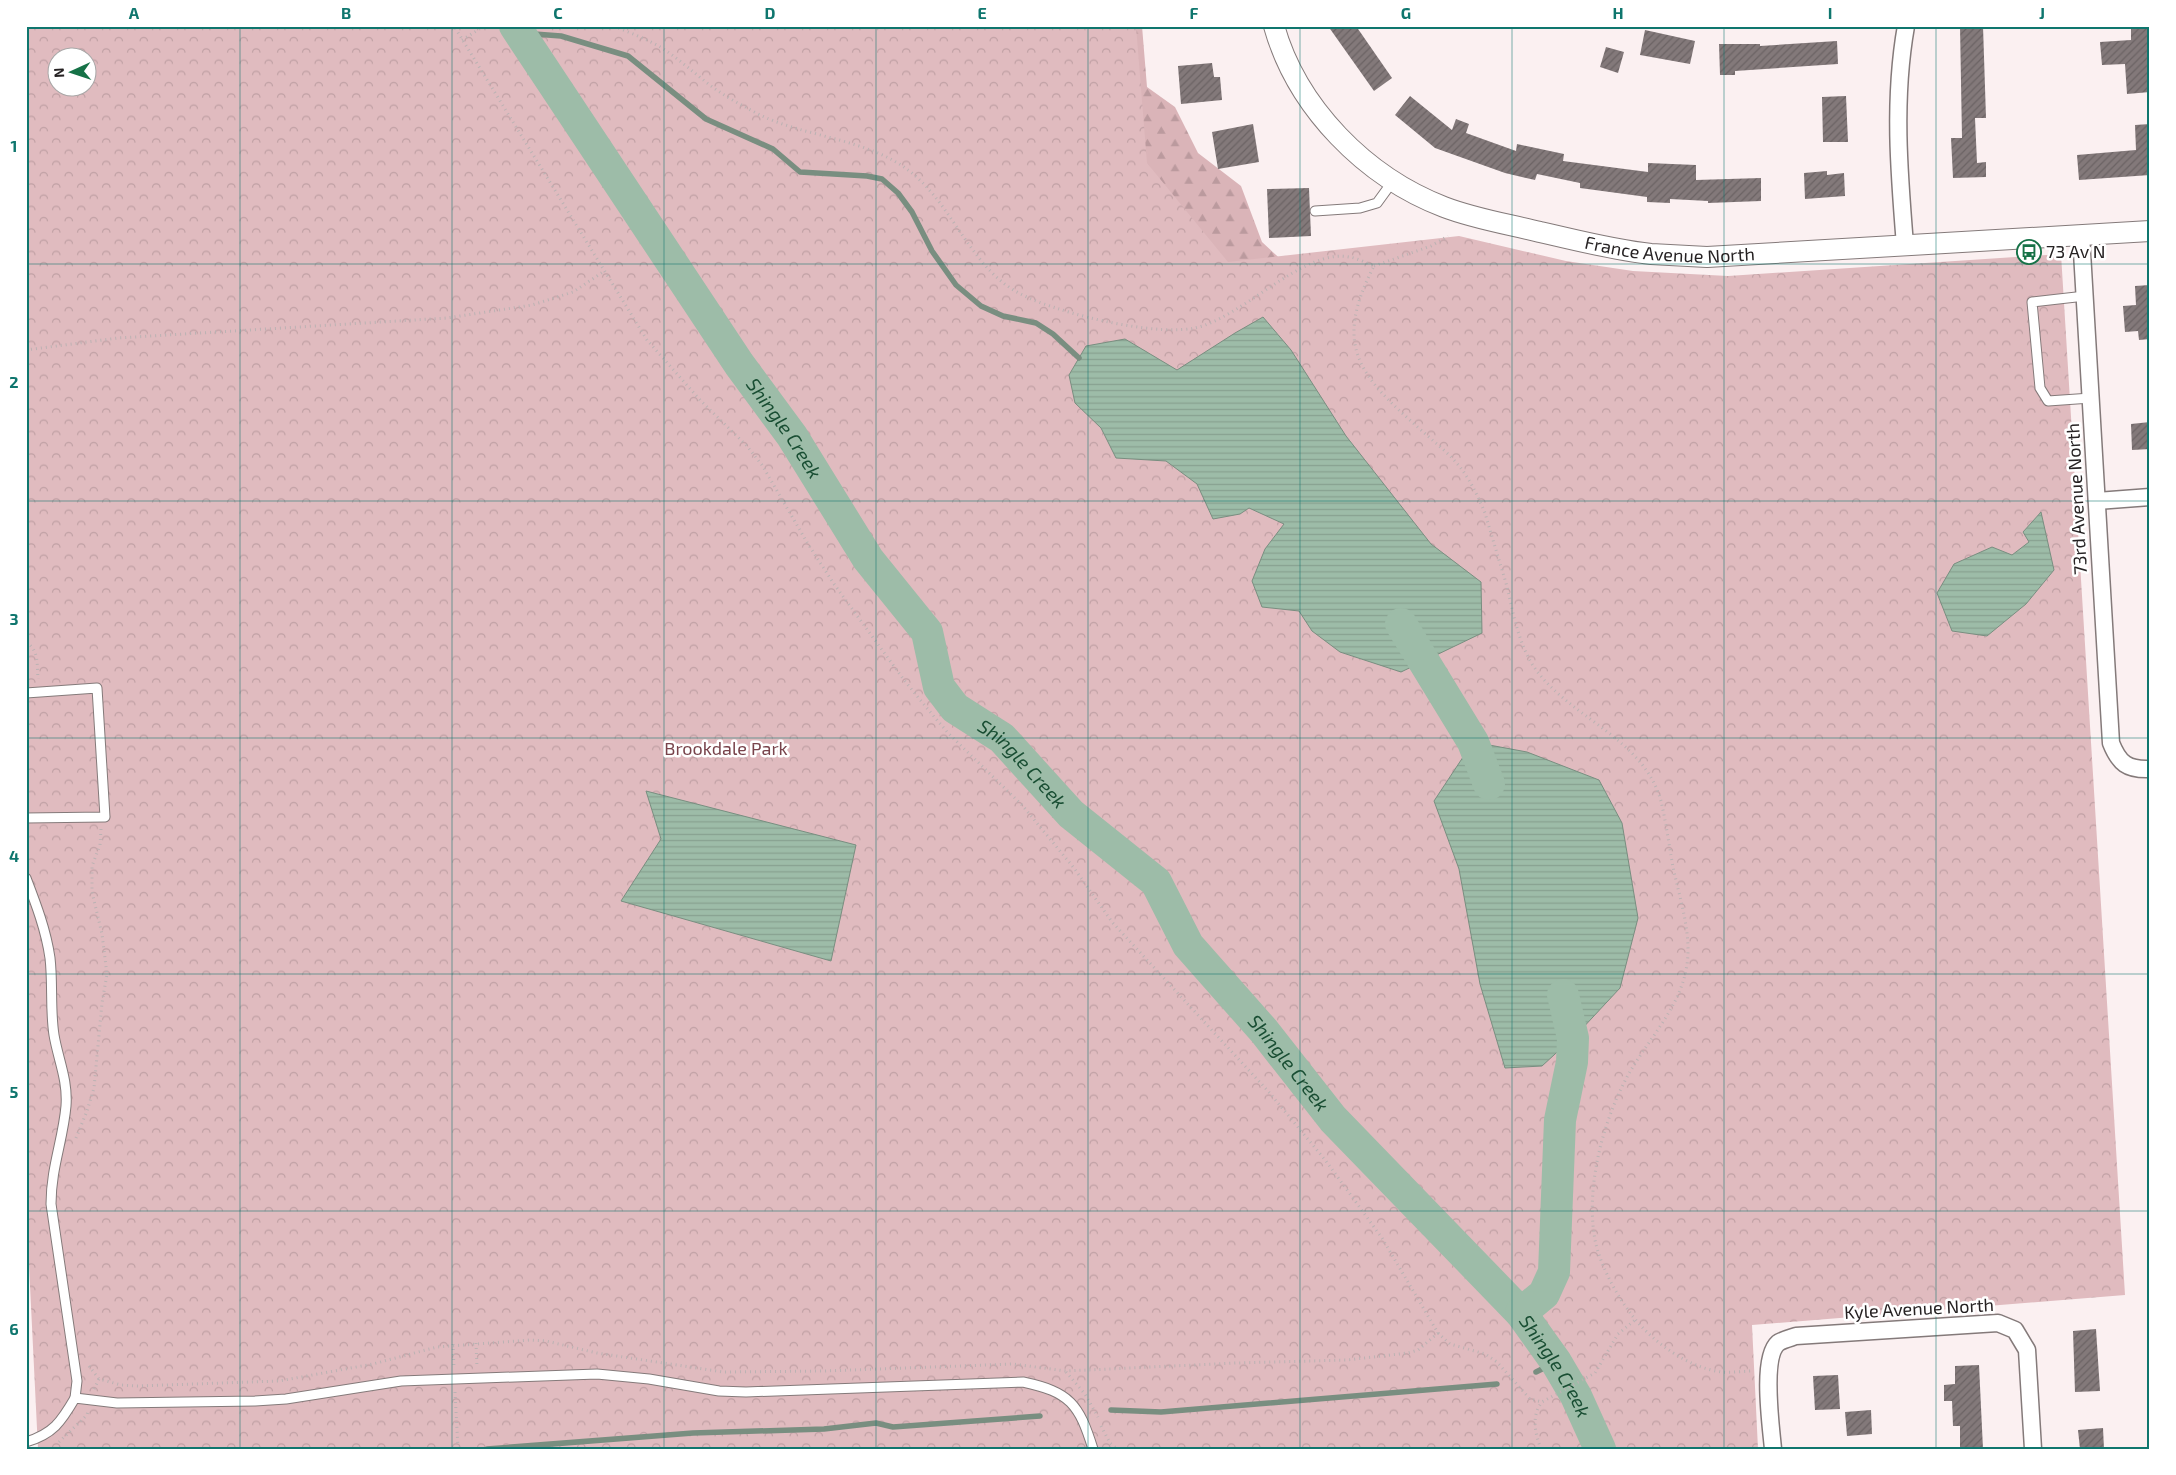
<svg xmlns="http://www.w3.org/2000/svg" width="2176" height="1475" viewBox="0 0 2176 1475" font-family="'Exo 2',sans-serif">
	<style>
		.forest { fill: url(#forest-firs) }
		.park { fill: url(#park-crowns); fill-rule: evenodd }
		.water { fill: url(#water-rules); stroke: #798e80 }
		.lines { fill: none; stroke-linecap: round; stroke-linejoin: round }
		.stream { stroke: #798e80; stroke-width: 5.5 }
		.river { stroke: #9dbca8; stroke-width: 32 }
		.building { fill: url(#building-hatch) }
		.service-casing { stroke: #847a7a; stroke-width: 11 }
		.minor-casing { stroke: #847a7a; stroke-width: 19 }
		.tertiary-casing { stroke: #847a7a; stroke-width: 22 }
		.path { stroke: #bbb2b3; stroke-width: 3; stroke-dasharray: 1 4; stroke-linecap: butt }
		.service { stroke: #fff; stroke-width: 9 }
		.minor { stroke: #fff; stroke-width: 16 }
		.tertiary { stroke: #fff; stroke-width: 20 }
		.grid { fill: none; stroke: #0f766e; stroke-width: 1; stroke-opacity: 0.55 }
		.labels { text-anchor: middle; stroke-width: 5; stroke-linejoin: round; paint-order: stroke }
		.street-label { font-size: 18px; fill: #262223; stroke: #fff }
		.poi-label { font-size: 18px; fill: #262223; stroke: #fff; text-anchor: start }
		.park-label { font-size: 18px; fill: #78434b; stroke: #fff }
		.water-label { font-size: 19px; font-style: italic; fill: #194e33; stroke: #fff }
		.neatline { fill: none; stroke: #0f766e; stroke-width: 2 }
		.grid-label { font-size: 16px; text-anchor: middle; font-weight: bold; fill: #0f766e }
	</style>
	<defs>
		<pattern id="forest-firs" width="22" height="20" patternUnits="userSpaceOnUse" patternTransform="scale(1.25)"><rect width="22" height="20" fill="#dab4b8"/><path d="M5 1l3.5 6h-7zM16 11l3.5 6h-7z" fill="#bb9a9e"/></pattern>
		<pattern id="park-crowns" width="20" height="18" patternUnits="userSpaceOnUse" patternTransform="scale(1.25)"><rect width="20" height="18" fill="#e0bbbf"/><path d="M2 6a3 3 0 1 1 6 0M12 15a3 3 0 1 1 6 0" fill="none" stroke="#c0a0a4"/></pattern>
		<pattern id="water-rules" width="6" height="5" patternUnits="userSpaceOnUse" patternTransform="scale(1.25)"><rect width="6" height="5" fill="#9dbca8"/><path d="M0 2.5h6" fill="none" stroke="#87a190"/></pattern>
		<pattern id="building-hatch" width="6" height="6" patternUnits="userSpaceOnUse" patternTransform="scale(1.25)"><rect width="6" height="6" fill="#83797a"/><path d="M-1 1l2-2M0 6l6-6M5 7l2-2" fill="none" stroke="#6b6364"/></pattern>
	</defs>
	<rect width="100%" height="100%" fill="#fbf0f1"/>
	<polygon class="forest" points="996,26 1142,26 1147,87 1175,107 1198,153 1241,186 1262,242 1289,267 1232,307"/>
	<path class="park" d="M26 26H1136L1147 163 1228 262 1459 236 1566 261 1633 271 1728 276 2061 254 2125 1295 1752 1325 1758 1449H38L26 1204ZM58 58H88V88H58Z"/>
	<g class="water">
		<polygon points="1263,317 1291,350 1346,436 1431,544 1481,582 1482,633 1401,672 1340,652 1312,631 1299,611 1262,607 1252,581 1265,549 1284,524 1249,508 1240,514 1213,519 1197,484 1166,461 1116,458 1101,428 1075,403 1069,375 1086,346 1125,339 1177,370 1235,333"/>
		<polygon points="2041,512 2054,570 2026,604 1987,636 1952,631 1937,593 1954,564 1992,547 2012,555 2029,542 2023,532"/>
		<polygon points="1473,742 1527,752 1599,780 1622,823 1638,918 1620,988 1579,1032 1542,1066 1505,1068 1480,984 1459,869 1434,801"/>
		<polygon points="646,791 856,845 831,961 621,901 661,839"/>
	</g>
	<g class="lines">
		<g class="stream">
			<polyline points="521,33 561,36 628,56 706,119 773,149 800,172 867,176 882,179 898,193 912,212 932,251 956,285 981,306 1003,316 1036,323 1053,334 1079,358"/>
			<polyline points="1536,1372 1556,1362"/>
			<polyline points="1111,1410 1161,1412 1497,1384"/>
			<polyline points="487,1449 693,1433 824,1429 876,1423 893,1427 1040,1416"/>
		</g>
		<g class="river">
			<path id="s1" d="M515 26 739 364 792 436 868 559 927 632 939 687 955 708 1002 738 1071 814 1156 882 1188 945 1264 1031 1333 1119 1521 1313 1556 1362 1576 1396 1600 1449"/>
			<polyline points="1401,624 1473,742 1489,784"/>
			<polyline points="1521,1313 1544,1294 1554,1272 1560,1120 1572,1062 1573,1038 1563,995"/>
		</g>
	</g>
	<g class="building">
		<polygon points="1328,26 1356,26 1392,78 1374,91"/>
		<polygon points="1960,26 1983,26 1986,118 1975,118 1977,163 1986,162 1986,177 1953,178 1951,138 1962,138"/>
		<polygon points="2131,26 2150,26 2150,92 2127,94 2125,64 2102,65 2100,42 2131,40"/>
		<polygon points="1645,30 1695,41 1690,64 1640,55"/>
		<polygon points="1837,41 1838,64 1735,71 1735,75 1720,75 1719,44 1760,44 1760,46"/>
		<polygon points="1606,47 1624,52 1618,73 1600,67"/>
		<polygon points="1212,63 1214,77 1220,77 1222,100 1181,104 1178,66"/>
		<polygon points="1410,96 1452,130 1456,119 1469,124 1466,133 1516,151 1517,144 1564,154 1563,161 1648,172 1648,163 1696,165 1696,180 1761,178 1761,201 1708,203 1708,201 1670,199 1670,203 1647,202 1647,197 1580,188 1580,183 1537,174 1535,180 1505,173 1435,148 1395,115"/>
		<polygon points="1846,96 1848,142 1823,142 1822,97"/>
		<polygon points="1253,124 1259,162 1218,169 1212,132"/>
		<polygon points="2150,124 2150,175 2079,180 2077,155 2136,150 2135,125"/>
		<polygon points="1827,171 1827,175 1844,173 1845,196 1805,199 1804,173"/>
		<polygon points="1309,188 1311,236 1269,238 1267,189"/>
		<polygon points="2150,285 2150,339 2139,340 2138,331 2125,332 2123,306 2136,305 2135,286"/>
		<polygon points="2150,422 2150,449 2132,450 2131,424"/>
		<polygon points="2096,1329 2100,1391 2075,1392 2073,1331"/>
		<polygon points="1979,1365 1983,1449 1960,1449 1960,1426 1953,1426 1952,1401 1944,1401 1944,1385 1955,1384 1955,1366"/>
		<polygon points="1838,1375 1840,1409 1815,1410 1813,1376"/>
		<polygon points="1871,1410 1872,1434 1847,1436 1845,1412"/>
		<polygon points="2103,1428 2104,1449 2080,1449 2078,1430"/>
	</g>
	<g class="lines">
		<defs>
			<g id="service">
				<polyline points="1315,211 1360,208 1377,203 1393,181"/>
				<polyline points="2085,296 2032,302 2040,388 2048,401 2091,398"/>
				<polyline points="26,693 97,688 105,817 26,818"/>
				<path d="M26 878C36 904 46 930 50 958 53 984 50 1009 54 1035 58 1059 68 1080 66 1106 63 1140 51 1168 51 1204L77 1381 75 1398"/>
				<path d="M26 1442C53 1434 61 1422 75 1398L117 1403 255 1401 286 1399 401 1381 597 1374 649 1379 719 1391 746 1392 1023 1382C1070 1392 1079 1404 1093 1449"/>
			</g>
			<g id="minor">
				<path d="M2081 235 2111 743C2119 763 2127 770 2150 769"/>
				<path d="M1905 245C1899 172 1893 99 1906 26"/>
				<polyline points="2097,501 2150,497"/>
				<path d="M1773 1449C1771 1426 1761 1358 1778 1343 1782 1340 1790 1338 1796 1336L1998 1323 2015 1330 2027 1350 2033 1449"/>
			</g>
			<g id="tertiary">
				<path id="s2" d="M1274 26C1297 108 1366 177 1444 207 1475 219 1508 224 1540 232 1576 240 1613 250 1651 254 1670 255 1689 256 1707 257L2150 231"/>
			</g>
		</defs>
		<use href="#service" class="service-casing"/>
		<use href="#minor" class="minor-casing"/>
		<use href="#tertiary" class="tertiary-casing"/>
		<g class="path">
			<path d="M614 26C630 33 647 39 662 48 679 59 694 73 711 86 726 97 743 106 760 115 806 137 867 139 908 170 947 199 964 250 1001 281 1016 294 1037 302 1056 308 1091 320 1159 335 1195 328 1242 318 1304 248 1349 257 1357 258 1366 263 1374 266 1332 347 1360 376 1421 430 1434 442 1449 453 1460 467 1471 481 1478 497 1485 513 1492 537 1499 560 1506 583 1513 611 1518 643 1534 667 1569 718 1643 737 1661 801 1666 822 1669 845 1673 867 1680 900 1693 937 1686 970 1679 1007 1650 1038 1631 1070 1604 1116 1585 1186 1595 1240 1600 1265 1616 1294 1631 1314 1651 1341 1688 1368 1722 1372 1732 1373 1743 1371 1753 1371"/>
			<polyline points="462,40 484,26"/>
			<polyline points="1374,266 1431,246 1448,236"/>
			<polyline points="26,350 118,338 447,318 532,305 573,292 603,272"/>
			<path d="M26 643C39 648 37 667 38 679"/>
			<polyline points="76,1138 87,1111 94,1088 102,1003 107,974 102,934 92,892 92,866 100,845 101,829"/>
			<polyline points="1438,1333 1450,1344 1485,1354 1497,1362 1530,1399 1542,1402"/>
			<polyline points="476,1343 477,1367"/>
			<polyline points="453,1344 454,1368"/>
			<polyline points="89,1366 99,1379"/>
			<polyline points="1066,1372 1085,1394 1098,1417"/>
			<polyline points="94,1389 99,1379 121,1385 137,1386 279,1381 373,1364 437,1347 530,1340 546,1341 597,1353 723,1372 825,1371 1013,1364 1066,1371 1236,1363 1347,1360 1408,1353 1418,1350 1438,1333 1382,1238 1326,1161 1268,1091 1112,922 1074,868 1022,805 948,733 926,707 904,680 834,584 808,544 762,465 747,446 701,401 647,340 454,26"/>
			<polyline points="455,1392 458,1449"/>
			<polyline points="1101,1426 1110,1443 1117,1449"/>
			<polyline points="59,1442 87,1415 88,1411"/>
			<path d="M1541 1449C1535 1433 1531 1416 1542 1402L1595 1373 1618 1334 1635 1320"/>
		</g>
		<use href="#service" class="service"/>
		<use href="#minor" class="minor"/>
		<use href="#tertiary" class="tertiary"/>
	</g>
	<path class="grid" d="M240 26V1449M452 26V1449M664 26V1449M876 26V1449M1088 26V1449M1300 26V1449M1512 26V1449M1724 26V1449M1936 26V1449M26 264H2150M26 501H2150M26 738H2150M26 974H2150M26 1211H2150"/>
	<defs>
		<symbol id="bus-ring" viewBox="-11 -11 22 22"><circle r="9.5" fill="#fff" stroke="#167247" stroke-width="1.5"/><path d="M-5-6H5V4H4V6H2V4H-2V6H-4V4H-5ZM-3.5-4V0h7V-4ZM-3.5 1.2v1.5H-2V1.2ZM2 1.2v1.5H3.5V1.2Z" fill="#167247"/></symbol>
	</defs>
	<g fill-rule="evenodd">
		<use href="#bus-ring" x="2015" y="238" width="28" height="28"/>
	</g>
	<g class="labels">
		<g class="street-label">
			<text dy="6" stroke="none"><textPath href="#s2" startOffset="488">France Avenue North</textPath></text>
			<text transform="translate(2077 499) rotate(-93)" y="6">73rd Avenue North</text>
			<text transform="translate(1919 1309) rotate(-3)" y="6">Kyle Avenue North</text>
		</g>
		<g class="poi-label">
			<text x="2046" y="258">73 Av N</text>
		</g>
		<g class="park-label">
			<text x="726" y="755">Brookdale Park</text>
		</g>
		<g class="water-label">
			<text dy="7" stroke="none"><textPath href="#s1" startOffset="484">Shingle Creek</textPath></text>
			<text dy="7" stroke="none"><textPath href="#s1" startOffset="904">Shingle Creek</textPath></text>
			<text dy="7" stroke="none"><textPath href="#s1" startOffset="1309">Shingle Creek</textPath></text>
			<text dy="7" stroke="none"><textPath href="#s1" startOffset="1714">Shingle Creek</textPath></text>
		</g>
	</g>
	<rect width="2176" height="1475" fill="none" stroke="#ffffff" stroke-width="55"/>
	<g transform="translate(72 72) rotate(267)"><circle r="24" fill="#ffffff" stroke="#a8a7a7"/>
	<path d="M0-4L9 19L0 12L-9 19Z" fill="#167247"/>
	<text y="-8" font-size="14" font-weight="bold" text-anchor="middle" fill="#262223">N</text>
	</g>
	<rect x="28" y="28" width="2120" height="1420" class="neatline"/>
	<g class="grid-label">
		<text x="134" y="19">A</text>
		<text x="346" y="19">B</text>
		<text x="558" y="19">C</text>
		<text x="770" y="19">D</text>
		<text x="982" y="19">E</text>
		<text x="1194" y="19">F</text>
		<text x="1406" y="19">G</text>
		<text x="1618" y="19">H</text>
		<text x="1830" y="19">I</text>
		<text x="2042" y="19">J</text>
		<text x="14" y="152">1</text>
		<text x="14" y="388">2</text>
		<text x="14" y="625">3</text>
		<text x="14" y="862">4</text>
		<text x="14" y="1098">5</text>
		<text x="14" y="1335">6</text>
	</g>
</svg>
